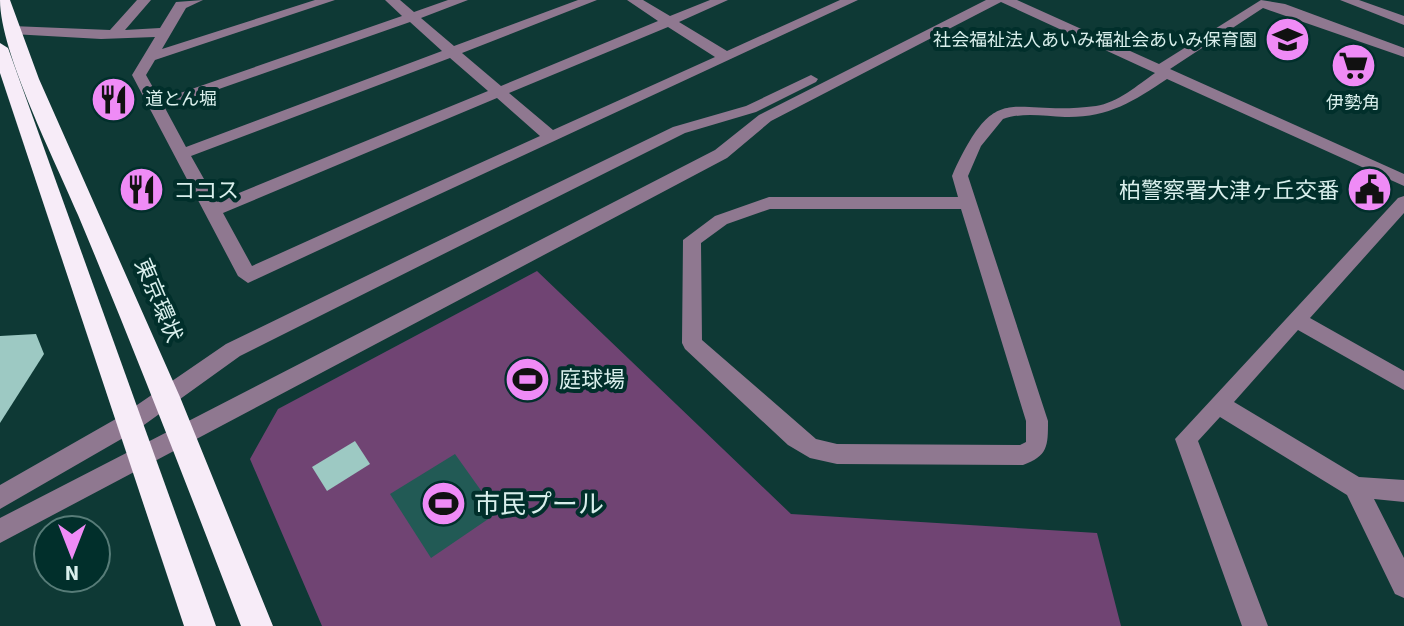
<svg xmlns="http://www.w3.org/2000/svg" width="1404" height="626" viewBox="0 0 1404 626" font-family="'Source Sans 3','Noto Sans JP',sans-serif">
	<style>
		.green { fill: #704473 }
		.water { fill: #225a55 }
		.building { fill: #9dc9c3 }
		.lines { fill: none; stroke-linecap: round; stroke-linejoin: round }
		.minor { fill: #8f7890; fill-rule: evenodd }
		.highway { fill: #f7ecf8; fill-rule: evenodd }
		.labels { text-anchor: middle; stroke-width: 8; stroke-linejoin: round; paint-order: stroke }
		.far-poi-label { font-size: 18px; fill: #d9efec; stroke: #012f2b; text-anchor: end }
		.poi-label { font-size: 22px; fill: #d9efec; stroke: #012f2b; text-anchor: start }
		.street-label { font-size: 22px; fill: #d9efec; stroke: #012f2b }
		.near-poi-label { font-size: 26px; fill: #d9efec; stroke: #012f2b; text-anchor: start }
	</style>
	<rect width="100%" height="100%" fill="#0e3935"/>
	<polygon class="green" points="537,271 791,514 1097,533 1121,626 322,626 250,459 278,409"/>
	<polygon class="water" points="455,454 497,513 431,558 390,494"/>
	<g class="building">
		<polygon points="36,334 44,354 0,423 0,336"/>
		<polygon points="355,441 370,464 327,491 312,467"/>
	</g>
	<g class="lines">
		<g class="minor">
			<path d="M137 0H151L125 30 160 28 176 2 203 0 186 8 162 49 315 0H335L155 60 146 75 160 100 402 16 385 0H400L414 12 448 0H468L421 18 454 46 578 0H597L462 53 501 86 658 21 627 0H643L670 16 710 0H728L679 22 727 51 840 0H858L248 283 238 276 132 75 155 37 101 39 12 34 5 30 12 26 110 30ZM410 22 442 51 186 147 165 108ZM668 27 715 57 553 130 509 93ZM450 58 488 91 217 202 191 156ZM497 98 540 136 252 266 223 213Z"/>
			<path d="M986 0H1017L1159 64 1261 0 1285 4 1404 48V57L1263 8 1170 69 1404 174V186L1167 79C1133 102 1107 118 1065 117 1044 116 1023 112 1003 119L981 146 968 176 1048 421C1048 446 1048 456 1023 465L837 464 810 458 788 445 685 349 682 343 683 240 715 216 769 197H958L952 176C998 75 1009 118 1096 106 1117 103 1138 85 1155 73L1001 2 771 121 727 158 0 543V518L715 150 759 115ZM770 209H961L1026 421V442L1020 445 837 444 816 439 702 340 701 243 727 224Z"/>
			<polygon points="1340,0 1359,0 1404,16 1404,25"/>
			<polygon points="811,75 818,79 816,82 756,112 685,133 240,356 137,430 0,509 0,485 121,416 226,344 673,127 746,106"/>
			<polygon points="1404,196 1404,213 1310,318 1404,371 1404,390 1298,330 1234,402 1359,477 1404,480 1404,502 1374,499 1404,558 1404,598 1395,594 1347,495 1220,417 1198,441 1268,626 1242,626 1175,439 1398,198"/>
		</g>
		<g class="highway">
			<path d="M0 0H10L39 79 180 397 273 626H241C188 488 135 351 78 215 56 162 0 53 0 0Z"/>
			<polygon points="0,43 8,48 216,626 184,626 0,73"/>
		</g>
	</g>
	<defs>
		<symbol id="school-disc" viewBox="-11 -11 22 22"><circle r="9.5" fill="#ef8bf6" stroke="#012f2b"/><path d="M0-5L7-2L0 1L-7-2ZM-4 1L0 2.5L4 1V4Q0 6-4 4Z" fill="#111"/></symbol>
		<symbol id="supermarket-disc" viewBox="-11 -11 22 22"><circle r="9.5" fill="#ef8bf6" stroke="#012f2b"/><path d="M-6-5.5h2.5l.6 2H6L4.5 2H-2.5L-4.4-4H-6ZM-1.5 3.2a1.3 1.3 0 1 0 .1 0ZM3 3.2a1.3 1.3 0 1 0 .1 0Z" fill="#111"/></symbol>
		<symbol id="restaurant-disc" viewBox="-11 -11 22 22"><circle r="9.5" fill="#ef8bf6" stroke="#012f2b"/><path d="M-5-6h1v4h1v-4h1v4h1v-4h1v5L-1.5 .5V6h-2V.5L-5-1ZM5-6V6H3V1.5H1.5Q1.5-4 5-6Z" fill="#111"/></symbol>
		<symbol id="civic-disc" viewBox="-11 -11 22 22"><circle r="9.5" fill="#ef8bf6" stroke="#012f2b"/><path d="M-.6-6.5H3V-4.5H.6V-3L4-1V1h2V6H-6V1h2V-1L-.6-3ZM-1.2 2.5V6h2.4V2.5Z" fill="#111"/></symbol>
		<symbol id="stadium-disc" viewBox="-11 -11 22 22"><circle r="9.5" fill="#ef8bf6" stroke="#012f2b"/><path d="M0-5a6.5 5 0 1 0 0 10a6.5 5 0 1 0 0-10ZM-3.5-1.8h7v3.6h-7Z" fill="#111"/></symbol>
	</defs>
	<g fill-rule="evenodd">
		<use href="#school-disc" x="1262" y="14" width="51" height="51"/>
		<use href="#supermarket-disc" x="1328" y="40" width="51" height="51"/>
		<use href="#restaurant-disc" x="88" y="74" width="51" height="51"/>
		<use href="#restaurant-disc" x="116" y="164" width="51" height="51"/>
		<use href="#civic-disc" x="1344" y="164" width="51" height="51"/>
		<use href="#stadium-disc" x="502" y="354" width="51" height="51"/>
		<use href="#stadium-disc" x="418" y="478" width="51" height="51"/>
	</g>
	<g class="labels">
		<g class="far-poi-label">
			<text x="1257" y="46">社会福祉法人あいみ福祉会あいみ保育園</text>
			<text x="145" y="105" text-anchor="start">道とん堀</text>
			<text x="1353" y="109" text-anchor="middle">伊勢角</text>
		</g>
		<g class="poi-label">
			<text x="173" y="198">ココス</text>
			<text x="1339" y="198" text-anchor="end">柏警察署大津ヶ丘交番</text>
			<text x="559" y="387">庭球場</text>
		</g>
		<g class="street-label">
			<text transform="translate(159 300) rotate(67)" y="8">東京環状</text>
		</g>
		<g class="near-poi-label">
			<text x="474" y="513">市民プール</text>
		</g>
	</g>
	<g transform="translate(72 554) rotate(180)"><circle r="38" fill="#012f2b" stroke="#577c78" stroke-width="2"/>
	<path d="M0-6L14 30L0 20L-14 30Z" fill="#ef8bf6"/>
	<text y="-12" font-size="22" font-weight="bold" text-anchor="middle" fill="#d9efec">N</text>
	</g>
</svg>
